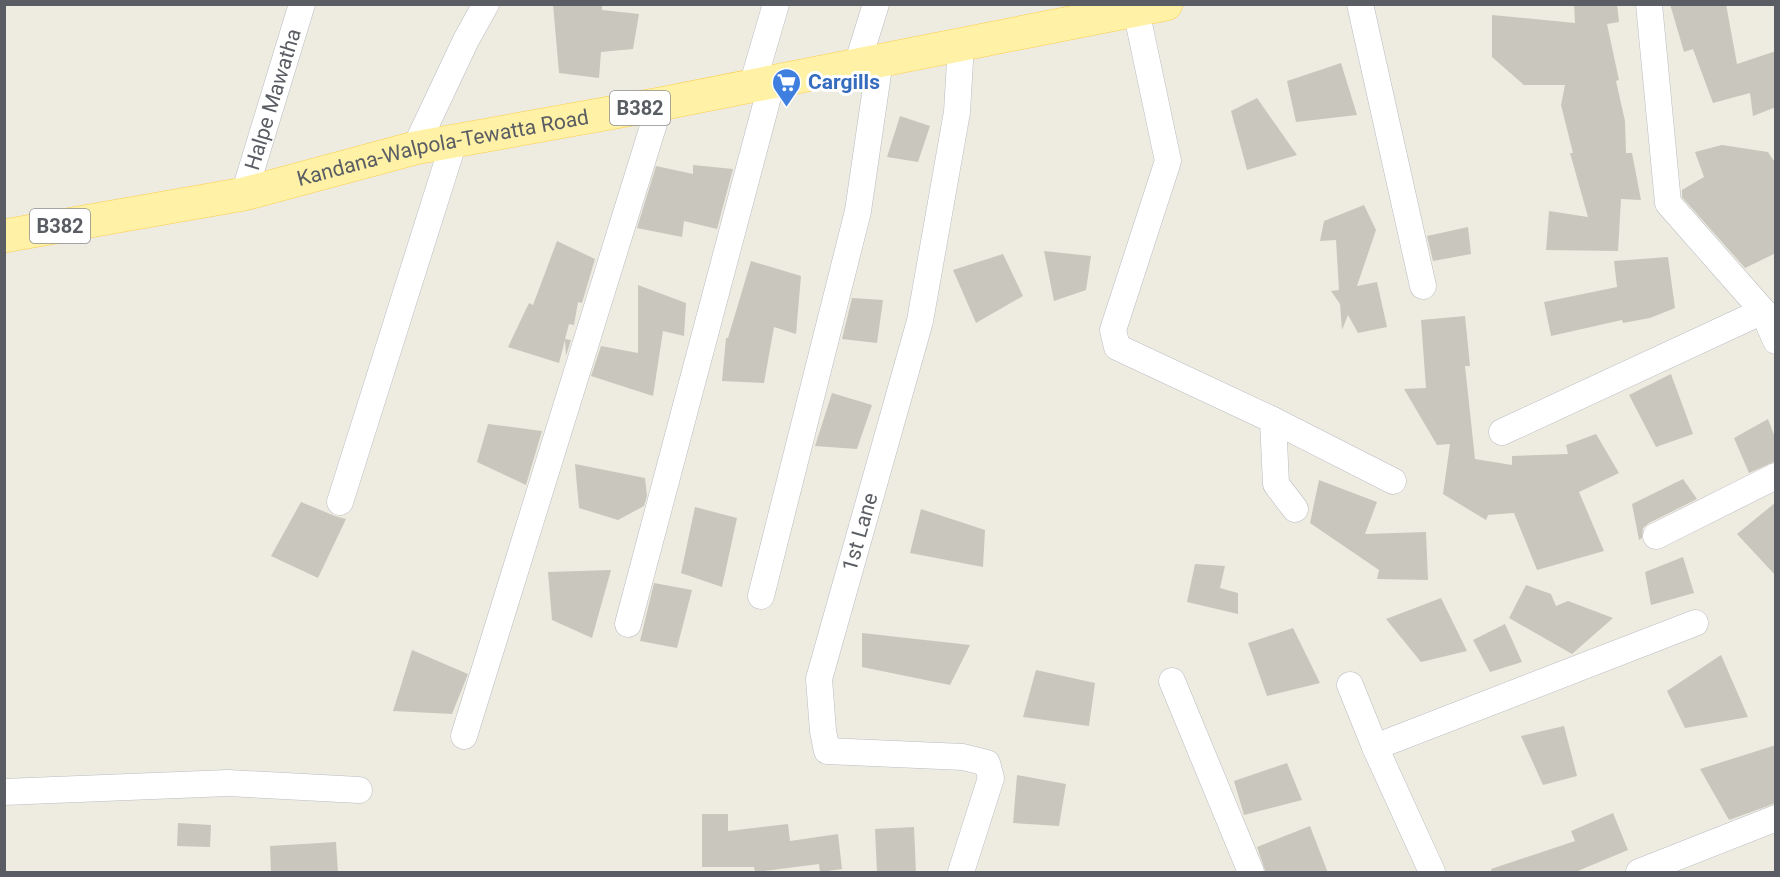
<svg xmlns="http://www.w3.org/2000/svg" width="1780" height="877" viewBox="0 0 1780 877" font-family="Roboto,sans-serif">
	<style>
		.building { fill: #c9c6be }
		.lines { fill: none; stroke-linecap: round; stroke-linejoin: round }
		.street-casing { stroke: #b9bcc2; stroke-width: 27 }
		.primary-casing { stroke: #fdcd4c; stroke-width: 34 }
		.street { stroke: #fff; stroke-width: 26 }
		.primary { stroke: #fff1a6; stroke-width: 33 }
		.labels { text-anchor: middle; stroke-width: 6; stroke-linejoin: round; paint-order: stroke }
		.shield { fill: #fff; stroke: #8c8e92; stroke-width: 1.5 }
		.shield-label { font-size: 20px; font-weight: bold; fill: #5a5e64 }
		.shop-label { font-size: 21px; font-weight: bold; fill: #366cbe; stroke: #fff; text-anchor: start }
		.street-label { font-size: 21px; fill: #5a5e64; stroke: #fff }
	</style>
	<rect width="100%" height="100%" fill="#eeece1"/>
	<g class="building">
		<polygon points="553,4 602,4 602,10 639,14 633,49 601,52 599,78 559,73"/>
		<polygon points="1574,4 1617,4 1619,22 1607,24 1619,80 1616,81 1625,121 1626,153 1632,153 1641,200 1621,199 1618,251 1546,250 1549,211 1588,217 1570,153 1573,153 1561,105 1565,85 1524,85 1492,57 1492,15 1575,23"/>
		<polygon points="1670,4 1726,4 1737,64 1776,51 1776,107 1753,116 1750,93 1713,103 1693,49 1684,52"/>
		<polygon points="1341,63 1357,115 1296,122 1287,81"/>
		<polygon points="1257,98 1297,155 1247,170 1231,111"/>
		<polygon points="900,116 930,126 918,162 887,157"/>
		<polygon points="1722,145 1768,152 1776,164 1776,253 1745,268 1682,197 1682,190 1704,177 1695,152"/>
		<polygon points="693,165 733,169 717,229 684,221 682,237 637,228 656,166 693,174"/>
		<polygon points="1364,205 1376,230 1357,286 1377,282 1387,327 1358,333 1348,315 1342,330 1340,304 1331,291 1339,290 1336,240 1320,241 1324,221"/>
		<polygon points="1468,227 1471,254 1433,261 1427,236"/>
		<polygon points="557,241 595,259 582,303 578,302 574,325 569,324 565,339 571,340 566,356 565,340 559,363 508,347 529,303 533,305"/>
		<polygon points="1044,251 1091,256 1086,290 1054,301"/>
		<polygon points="1003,254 1023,296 976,323 953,270"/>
		<polygon points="1668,257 1675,308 1650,318 1623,323 1622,320 1551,336 1544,302 1617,287 1614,261"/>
		<polygon points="751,261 801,276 796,334 774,327 764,383 722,381 726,338 728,338"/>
		<polygon points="638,285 686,303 684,336 663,331 653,396 591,376 601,346 638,353"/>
		<polygon points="852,298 883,300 877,343 842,339"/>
		<polygon points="1465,316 1470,366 1465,366 1475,459 1512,465 1512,456 1568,454 1566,445 1596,434 1619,473 1579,492 1604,551 1537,570 1514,513 1488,515 1486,520 1443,494 1450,444 1437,445 1404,389 1426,388 1421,320"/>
		<polygon points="1671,374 1693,434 1656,447 1629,395"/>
		<polygon points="832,393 872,405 857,449 815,446"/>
		<polygon points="1768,419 1776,440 1776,461 1749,473 1734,438"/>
		<polygon points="488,424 542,431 526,485 477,462"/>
		<polygon points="575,464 645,478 647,496 644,506 618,520 579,508"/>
		<polygon points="1683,479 1697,499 1649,523 1643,528 1642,538 1639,540 1632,504"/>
		<polygon points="1319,480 1377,502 1365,534 1426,532 1428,580 1377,579 1379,570 1310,523"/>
		<polygon points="301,502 335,516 346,519 318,578 271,556"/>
		<polygon points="1776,502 1776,576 1737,534"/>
		<polygon points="695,507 737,518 722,587 681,573"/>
		<polygon points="921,509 985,530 983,567 910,553"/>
		<polygon points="1683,557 1694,593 1651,605 1645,572"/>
		<polygon points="1195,564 1225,566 1220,588 1238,593 1238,614 1187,602"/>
		<polygon points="611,570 592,638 552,620 548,572"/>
		<polygon points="654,583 692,590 677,648 640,641"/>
		<polygon points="1526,585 1551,594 1556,606 1568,601 1613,618 1572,654 1509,618"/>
		<polygon points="1441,598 1467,651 1421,662 1386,619"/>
		<polygon points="1505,624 1522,662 1490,672 1473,640"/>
		<polygon points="1293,628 1320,683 1267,696 1248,643"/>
		<polygon points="862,633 970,645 950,685 862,667"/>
		<polygon points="412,650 468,674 452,714 393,711"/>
		<polygon points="1721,655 1748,717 1685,728 1667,691"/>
		<polygon points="1036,670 1095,683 1089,726 1023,717"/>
		<polygon points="1564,726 1577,776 1543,785 1521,736"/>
		<polygon points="1776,745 1776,803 1729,820 1700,769"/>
		<polygon points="1287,763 1302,800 1244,815 1234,781"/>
		<polygon points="1017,775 1066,784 1059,826 1013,823"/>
		<polygon points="1613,813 1628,850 1573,873 1492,873 1491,869 1575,841 1571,831"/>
		<polygon points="702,814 728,814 728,831 788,824 790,841 838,834 842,869 820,872 819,864 755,872 754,867 702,867"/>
		<polygon points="178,823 211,825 210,847 177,846"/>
		<polygon points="1310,826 1328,873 1266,873 1257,847"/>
		<polygon points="914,827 916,873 877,873 875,829"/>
		<polygon points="336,842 338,873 271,873 270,846"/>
	</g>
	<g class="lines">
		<defs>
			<g id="street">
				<polyline points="1360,4 1423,286"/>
				<polyline points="1136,10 1168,161 1113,330 1117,347 1273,420 1276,484 1295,509"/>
				<polyline points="961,44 957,112 920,321 819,679 823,731 827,751 963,757 987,763 991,778 961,872"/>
				<polyline points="857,65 876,4"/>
				<polyline points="752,86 776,4"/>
				<polyline points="415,148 466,40 486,4"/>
				<path id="s1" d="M244 194 302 4"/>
				<polyline points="1763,311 1776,341"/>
				<polyline points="1273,420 1393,481"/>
				<polyline points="1502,432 1763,311 1668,203 1649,4"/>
				<polyline points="340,502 454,141"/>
				<polyline points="1656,536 1776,476"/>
				<polyline points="761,596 858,211 880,60"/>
				<polyline points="628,624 772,82"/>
				<polyline points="1172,681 1251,872"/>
				<polyline points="1350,685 1375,747"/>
				<polyline points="464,736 660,104"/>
				<polyline points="4,792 228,783 359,790"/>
				<polyline points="1432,872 1375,747 1695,623"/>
				<polyline points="1639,872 1776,818"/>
			</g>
			<g id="primary">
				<path id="s2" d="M4 236 244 194 415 148 660 104 1166 4"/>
			</g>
		</defs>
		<use href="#street" class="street-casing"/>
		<use href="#primary" class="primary-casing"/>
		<use href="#street" class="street"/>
		<use href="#primary" class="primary"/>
	</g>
	<defs>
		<symbol id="supermarket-pin" viewBox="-11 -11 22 30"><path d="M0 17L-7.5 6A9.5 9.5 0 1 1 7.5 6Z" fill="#3f7fe0" stroke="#fff"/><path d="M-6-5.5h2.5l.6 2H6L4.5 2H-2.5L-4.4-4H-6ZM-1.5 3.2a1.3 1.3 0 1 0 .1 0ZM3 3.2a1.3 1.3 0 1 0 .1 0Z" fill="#fff"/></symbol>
	</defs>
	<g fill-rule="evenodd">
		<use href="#supermarket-pin" x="770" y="66" width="33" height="45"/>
	</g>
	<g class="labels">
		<g class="shield">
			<rect x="610" y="91" width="60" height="34" rx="4.5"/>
			<rect x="30" y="209" width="60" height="34" rx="4.5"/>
		</g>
		<g class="shield-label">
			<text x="640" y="115">B382</text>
			<text x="60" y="233">B382</text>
		</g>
		<g class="shop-label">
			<text x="808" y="89">Cargills</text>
		</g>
		<g class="street-label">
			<text dy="7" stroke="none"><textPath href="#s1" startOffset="99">Halpe Mawatha</textPath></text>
			<text dy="7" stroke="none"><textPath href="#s2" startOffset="448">Kandana-Walpola-Tewatta Road</textPath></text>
			<text transform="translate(860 532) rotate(-74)" y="7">1st Lane</text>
		</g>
	</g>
	<rect width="1780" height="877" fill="none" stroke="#5a5e64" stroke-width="12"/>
</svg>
